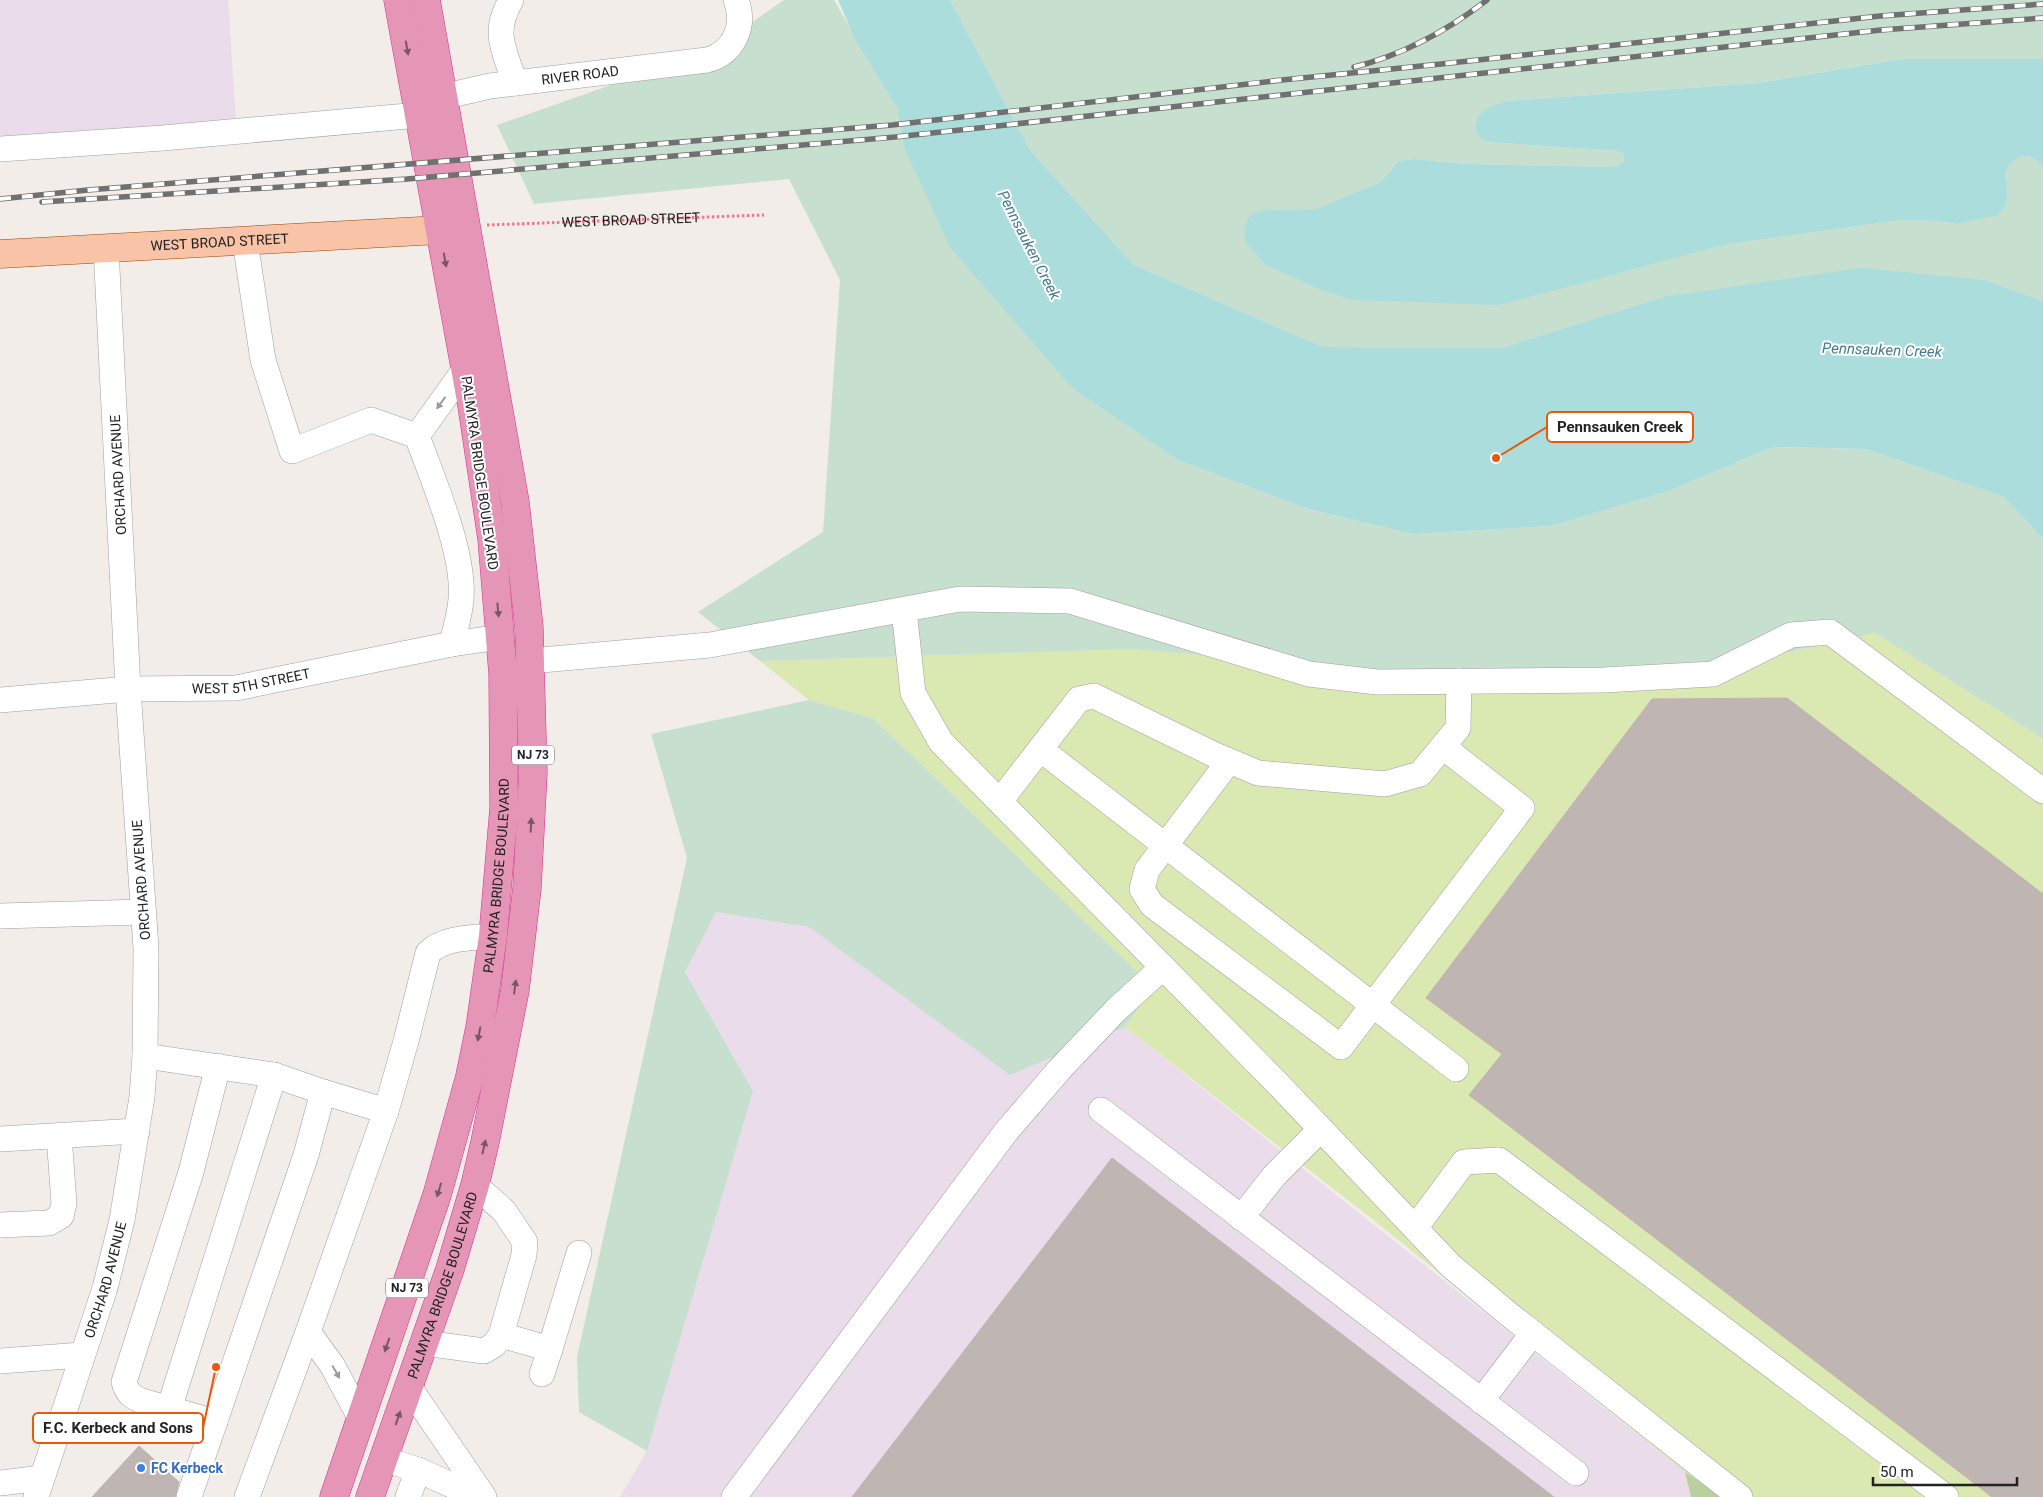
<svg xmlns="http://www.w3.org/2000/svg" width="2043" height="1497" viewBox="0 0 2043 1497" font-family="Roboto,sans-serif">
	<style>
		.industrial { fill: #eadcea }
		.grass { fill: #dae9b2 }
		.forest { fill: #b9cfa0 }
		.wetland { fill: #c7dfce }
		.water { fill: #acdddd }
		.building { fill: #bfb5b2; stroke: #c3b1ac }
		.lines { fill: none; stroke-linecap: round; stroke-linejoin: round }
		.minor-casing { stroke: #9f9f9f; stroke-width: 26 }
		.major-casing { stroke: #9a4706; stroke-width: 29 }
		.highway-casing { stroke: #d6308f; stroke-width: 29 }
		.path { stroke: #f57787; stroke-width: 3; stroke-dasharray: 2.5 2.5; stroke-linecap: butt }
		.minor { stroke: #fff; stroke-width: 25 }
		.major { stroke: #f9c3a7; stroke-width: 28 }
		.highway { stroke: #e595b6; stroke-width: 28 }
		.rail-casing { stroke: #707070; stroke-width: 5.5 }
		.rail { stroke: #fff; stroke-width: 4; stroke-dasharray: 11; stroke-linecap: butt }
		.oneway { fill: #7a5665 }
		.oneway2 { fill: #9c9c9c }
		.shop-dot { fill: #3f7fe0; stroke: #fff; stroke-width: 2 }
		.labels { text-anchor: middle; stroke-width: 4; stroke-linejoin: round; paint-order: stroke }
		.shield { fill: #fff; stroke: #646464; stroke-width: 1 }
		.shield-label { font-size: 12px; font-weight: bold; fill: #222 }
		.street-label { font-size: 14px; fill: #222; stroke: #fff }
		.shop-label { font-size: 14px; font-weight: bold; fill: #366cbe; stroke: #fff; text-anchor: start }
		.water-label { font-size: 15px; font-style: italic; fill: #447b8f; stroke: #fff }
		.leader { fill: none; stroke: #e8590c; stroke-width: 2 }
		.callout-dot { fill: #e8590c; stroke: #fff; stroke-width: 2 }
		.callout { fill: #fff; stroke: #e8590c; stroke-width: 2 }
		.callout-label { font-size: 15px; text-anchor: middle; font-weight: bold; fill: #222 }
	</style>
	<rect width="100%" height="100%" fill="#f2ede9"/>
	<g class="industrial">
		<polygon points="0,0 228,0 236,120 0,138"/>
		<polygon points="716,912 809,927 1010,1075 1125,1027 1685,1472 1691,1497 620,1497 647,1451 753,1091 685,972"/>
	</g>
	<polygon class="grass" points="1875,633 2043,739 2043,1497 1723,1497 1685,1472 1376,1222 1125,1027 1153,987 873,718 809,700 760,661 1132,649 1617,690"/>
	<polygon class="forest" points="1685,1472 1723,1497 1691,1497"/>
	<g class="wetland">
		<polygon points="784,0 834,0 897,108 904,147 1073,389 1178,460 1308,509 1413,534 1551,526 1666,492 1773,447 1866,449 2004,497 2043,539 2043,739 1875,633 1617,690 1132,649 760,661 698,612 823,532 840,280 789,179 534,204 497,125 608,86 725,41"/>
		<path d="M950 0H2043V59H1902L1758 83 1506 101 1484 111 1500 143 1619 151 1624 154V162L1615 167 1468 164 1414 159 1399 161 1380 182 1316 209 1264 210 1697 252 1730 244 1901 220 1935 221 1957 224 2001 211C2012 194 2006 188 2006 169 2016 154 2030 150 2043 167V301L1985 280 1663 297 1501 348 1323 347 1134 265 1030 150Z"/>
		<polygon points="809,700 873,718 1153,987 1125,1027 1010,1075 809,927 716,912 685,972 753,1091 647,1451 579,1412 577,1357 687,858 651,734"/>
	</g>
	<g class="water">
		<polygon points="838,0 950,0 1030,150 1134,265 1323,347 1501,348 1663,297 1861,268 1985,280 2043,301 2043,539 2004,497 1866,449 1773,447 1666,492 1551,526 1413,534 1308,509 1178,460 1073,389 950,247 904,147 897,108 855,39"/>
		<path d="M1902 59H2043V167C2030 150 2016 154 2006 170 2006 190 2013 198 1998 215L1957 224 1935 221 1901 220 1730 244 1697 252 1500 305 1351 300 1322 290 1266 265 1246 243 1244 233 1247 220 1254 213 1264 210 1316 209 1380 182 1399 161 1414 159 1468 164 1615 167 1624 162V154L1619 151 1500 143C1494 142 1486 141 1481 138 1472 130 1475 117 1484 111 1490 106 1499 104 1506 101L1758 83Z"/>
	</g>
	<g class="building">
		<polygon points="1787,698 2043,894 2043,1497 1992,1497 1469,1095 1502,1054 1426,998 1652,699"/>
		<polygon points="1112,1158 1554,1497 852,1497"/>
		<polygon points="139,1446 179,1482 175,1497 92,1497"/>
	</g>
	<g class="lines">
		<defs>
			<g id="minor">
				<path d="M511 0C492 33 504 49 515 83"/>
				<path id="s2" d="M442 97 490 86 707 60C734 53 746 25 736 0"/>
				<polyline points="0,149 163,138 419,115"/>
				<path d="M245 241 263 360 292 451 371 420 417 436C433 480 465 553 461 599 460 614 455 630 452 644"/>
				<polyline points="417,436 465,369"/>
				<polyline points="904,610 913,693 941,742 1279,1085 1451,1266 1506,1312 1740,1497"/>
				<polyline points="530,661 710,645 960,599 1070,601 1309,674 1377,682 1604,680 1713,674 1791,635 1830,632 2043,791"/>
				<path id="s3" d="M0 700 128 689 236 688 452 644 500 637"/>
				<polyline points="1040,749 1456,1069"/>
				<polyline points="1229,761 1147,870 1142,889 1152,905 1341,1047 1522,808 1443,747"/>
				<polyline points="1000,801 1079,699 1094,696 1213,754 1258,773 1385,784 1420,774 1458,728 1459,681"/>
				<polyline points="0,916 143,912"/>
				<polyline points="145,1056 274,1075 323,1092 306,1155 189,1497"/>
				<polyline points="323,1092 386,1111"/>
				<polyline points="1101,1110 1576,1473"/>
				<polyline points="0,1139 137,1131"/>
				<polyline points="1241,1218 1274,1176 1321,1129"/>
				<polyline points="0,1225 49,1223 61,1216 64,1203 59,1136"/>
				<polyline points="1415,1228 1464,1162 1499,1160 1946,1497"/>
				<polyline points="308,1332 332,1365 361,1419"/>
				<polyline points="501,1335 550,1349 579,1253"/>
				<polyline points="424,1343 484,1351 494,1345 501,1335 524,1255 525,1242 504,1211 475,1185"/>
				<polyline points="0,1361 82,1355"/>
				<polyline points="542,1374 550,1349"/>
				<polyline points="409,1387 484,1497"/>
				<polyline points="1481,1401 1533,1333"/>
				<polyline points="169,1409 274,1075"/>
				<path d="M215 1422 142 1401C132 1397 127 1393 124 1382L191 1172 218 1066"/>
				<polyline points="384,1459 418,1470 478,1497"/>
				<polyline points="0,1483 42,1478"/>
				<path id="s4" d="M36 1497 105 1288 122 1220 142 1097 145 1056 146 948 128 689 106 248"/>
				<path d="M247 1497 308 1332 386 1111 406 1041 428 953C444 937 471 938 493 936"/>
				<polyline points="408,1497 418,1470"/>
				<polyline points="734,1497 1005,1133 1059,1070 1116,1010 1163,967"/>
			</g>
			<g id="major">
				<path id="s5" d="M0 254 439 230"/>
			</g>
			<g id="highway">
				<path id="s6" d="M334 1497 437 1195 470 1076 480 1027 493 936 504 808 503 674 492 539 472 406 398 0"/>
				<path id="s7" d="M370 1497 450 1269 475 1185 485 1142 515 990 527 888 533 773 529 627 515 502 426 0"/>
			</g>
		</defs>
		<use href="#minor" class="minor-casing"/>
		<use href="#major" class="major-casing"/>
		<use href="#highway" class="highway-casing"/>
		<path class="path" id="s1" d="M487 225 764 215"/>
		<use href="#minor" class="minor"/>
		<use href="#major" class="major"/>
		<use href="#highway" class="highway"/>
		<defs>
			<g id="rail">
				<path d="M1354 67C1403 55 1448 30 1487 0"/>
				<polyline points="0,199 88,190 892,125 1282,80 1441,64 1880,16 2043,4"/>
				<polyline points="42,202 407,179 895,137 1881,30 2043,18"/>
			</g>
		</defs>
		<use href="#rail" class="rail-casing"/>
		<use href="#rail" class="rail"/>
	</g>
	<defs><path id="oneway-solid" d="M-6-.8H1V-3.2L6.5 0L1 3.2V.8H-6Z" transform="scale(1.25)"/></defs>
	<g class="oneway">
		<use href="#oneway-solid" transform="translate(407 48) rotate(80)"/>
		<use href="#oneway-solid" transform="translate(445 260) rotate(80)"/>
		<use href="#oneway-solid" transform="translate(498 610) rotate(85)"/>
		<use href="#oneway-solid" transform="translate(531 825) rotate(-87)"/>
		<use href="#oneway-solid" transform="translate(515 987) rotate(-82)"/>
		<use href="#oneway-solid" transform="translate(479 1034) rotate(101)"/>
		<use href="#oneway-solid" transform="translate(484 1147) rotate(-77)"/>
		<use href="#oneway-solid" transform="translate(439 1190) rotate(107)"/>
		<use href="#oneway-solid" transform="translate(387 1345) rotate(109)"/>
		<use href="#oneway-solid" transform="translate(398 1418) rotate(-71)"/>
	</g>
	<g class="oneway2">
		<use href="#oneway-solid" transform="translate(441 403) rotate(126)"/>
		<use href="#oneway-solid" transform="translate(336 1372) rotate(60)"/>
	</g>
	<circle class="shop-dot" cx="141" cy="1468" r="5"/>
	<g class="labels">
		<g class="shield">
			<rect x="512" y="745.5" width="42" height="19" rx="4"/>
			<rect x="386" y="1278.5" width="42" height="19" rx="4"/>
		</g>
		<g class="shield-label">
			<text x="533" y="759">NJ 73</text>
			<text x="407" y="1292">NJ 73</text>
		</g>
		<g class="street-label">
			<text dy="5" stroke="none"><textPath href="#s2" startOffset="140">RIVER ROAD</textPath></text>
			<text dy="5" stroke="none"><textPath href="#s1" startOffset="144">WEST BROAD STREET</textPath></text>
			<text dy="5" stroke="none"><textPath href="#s5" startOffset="220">WEST BROAD STREET</textPath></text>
			<text transform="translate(480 473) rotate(82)" y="5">PALMYRA BRIDGE BOULEVARD</text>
			<text transform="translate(118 475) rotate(-93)" y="5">ORCHARD AVENUE</text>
			<text dy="5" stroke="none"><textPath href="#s3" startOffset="252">WEST 5TH STREET</textPath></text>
			<text dy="5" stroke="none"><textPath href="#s6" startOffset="645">PALMYRA BRIDGE BOULEVARD</textPath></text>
			<text transform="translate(141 880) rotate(-94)" y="5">ORCHARD AVENUE</text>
			<text dy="5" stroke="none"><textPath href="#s4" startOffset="228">ORCHARD AVENUE</textPath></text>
			<text dy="5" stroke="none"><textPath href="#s7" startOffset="224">PALMYRA BRIDGE BOULEVARD</textPath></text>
		</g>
		<g class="shop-label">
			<text x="151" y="1473">FC Kerbeck</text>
		</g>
		<g class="water-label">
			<text transform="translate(1029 245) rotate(63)" y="5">Pennsauken Creek</text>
			<text transform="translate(1882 350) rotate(2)" y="5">Pennsauken Creek</text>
		</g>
	</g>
	<path class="leader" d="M1496 458L1547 427M216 1367L203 1428"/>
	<g class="callout-dot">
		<circle cx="1496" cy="458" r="5"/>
		<circle cx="216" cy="1367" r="5"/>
	</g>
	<g class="callout">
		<rect x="1547" y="412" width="146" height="30" rx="5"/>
		<rect x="33" y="1413" width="170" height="30" rx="5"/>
	</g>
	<g class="callout-label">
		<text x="1620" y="432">Pennsauken Creek</text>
		<text x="118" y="1433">F.C. Kerbeck and Sons</text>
	</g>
	<path d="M1873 1477v8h144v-8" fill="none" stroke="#222222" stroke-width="2.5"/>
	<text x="1880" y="1477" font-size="15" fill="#222222" stroke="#ffffff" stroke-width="4" paint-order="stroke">50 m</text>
</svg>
